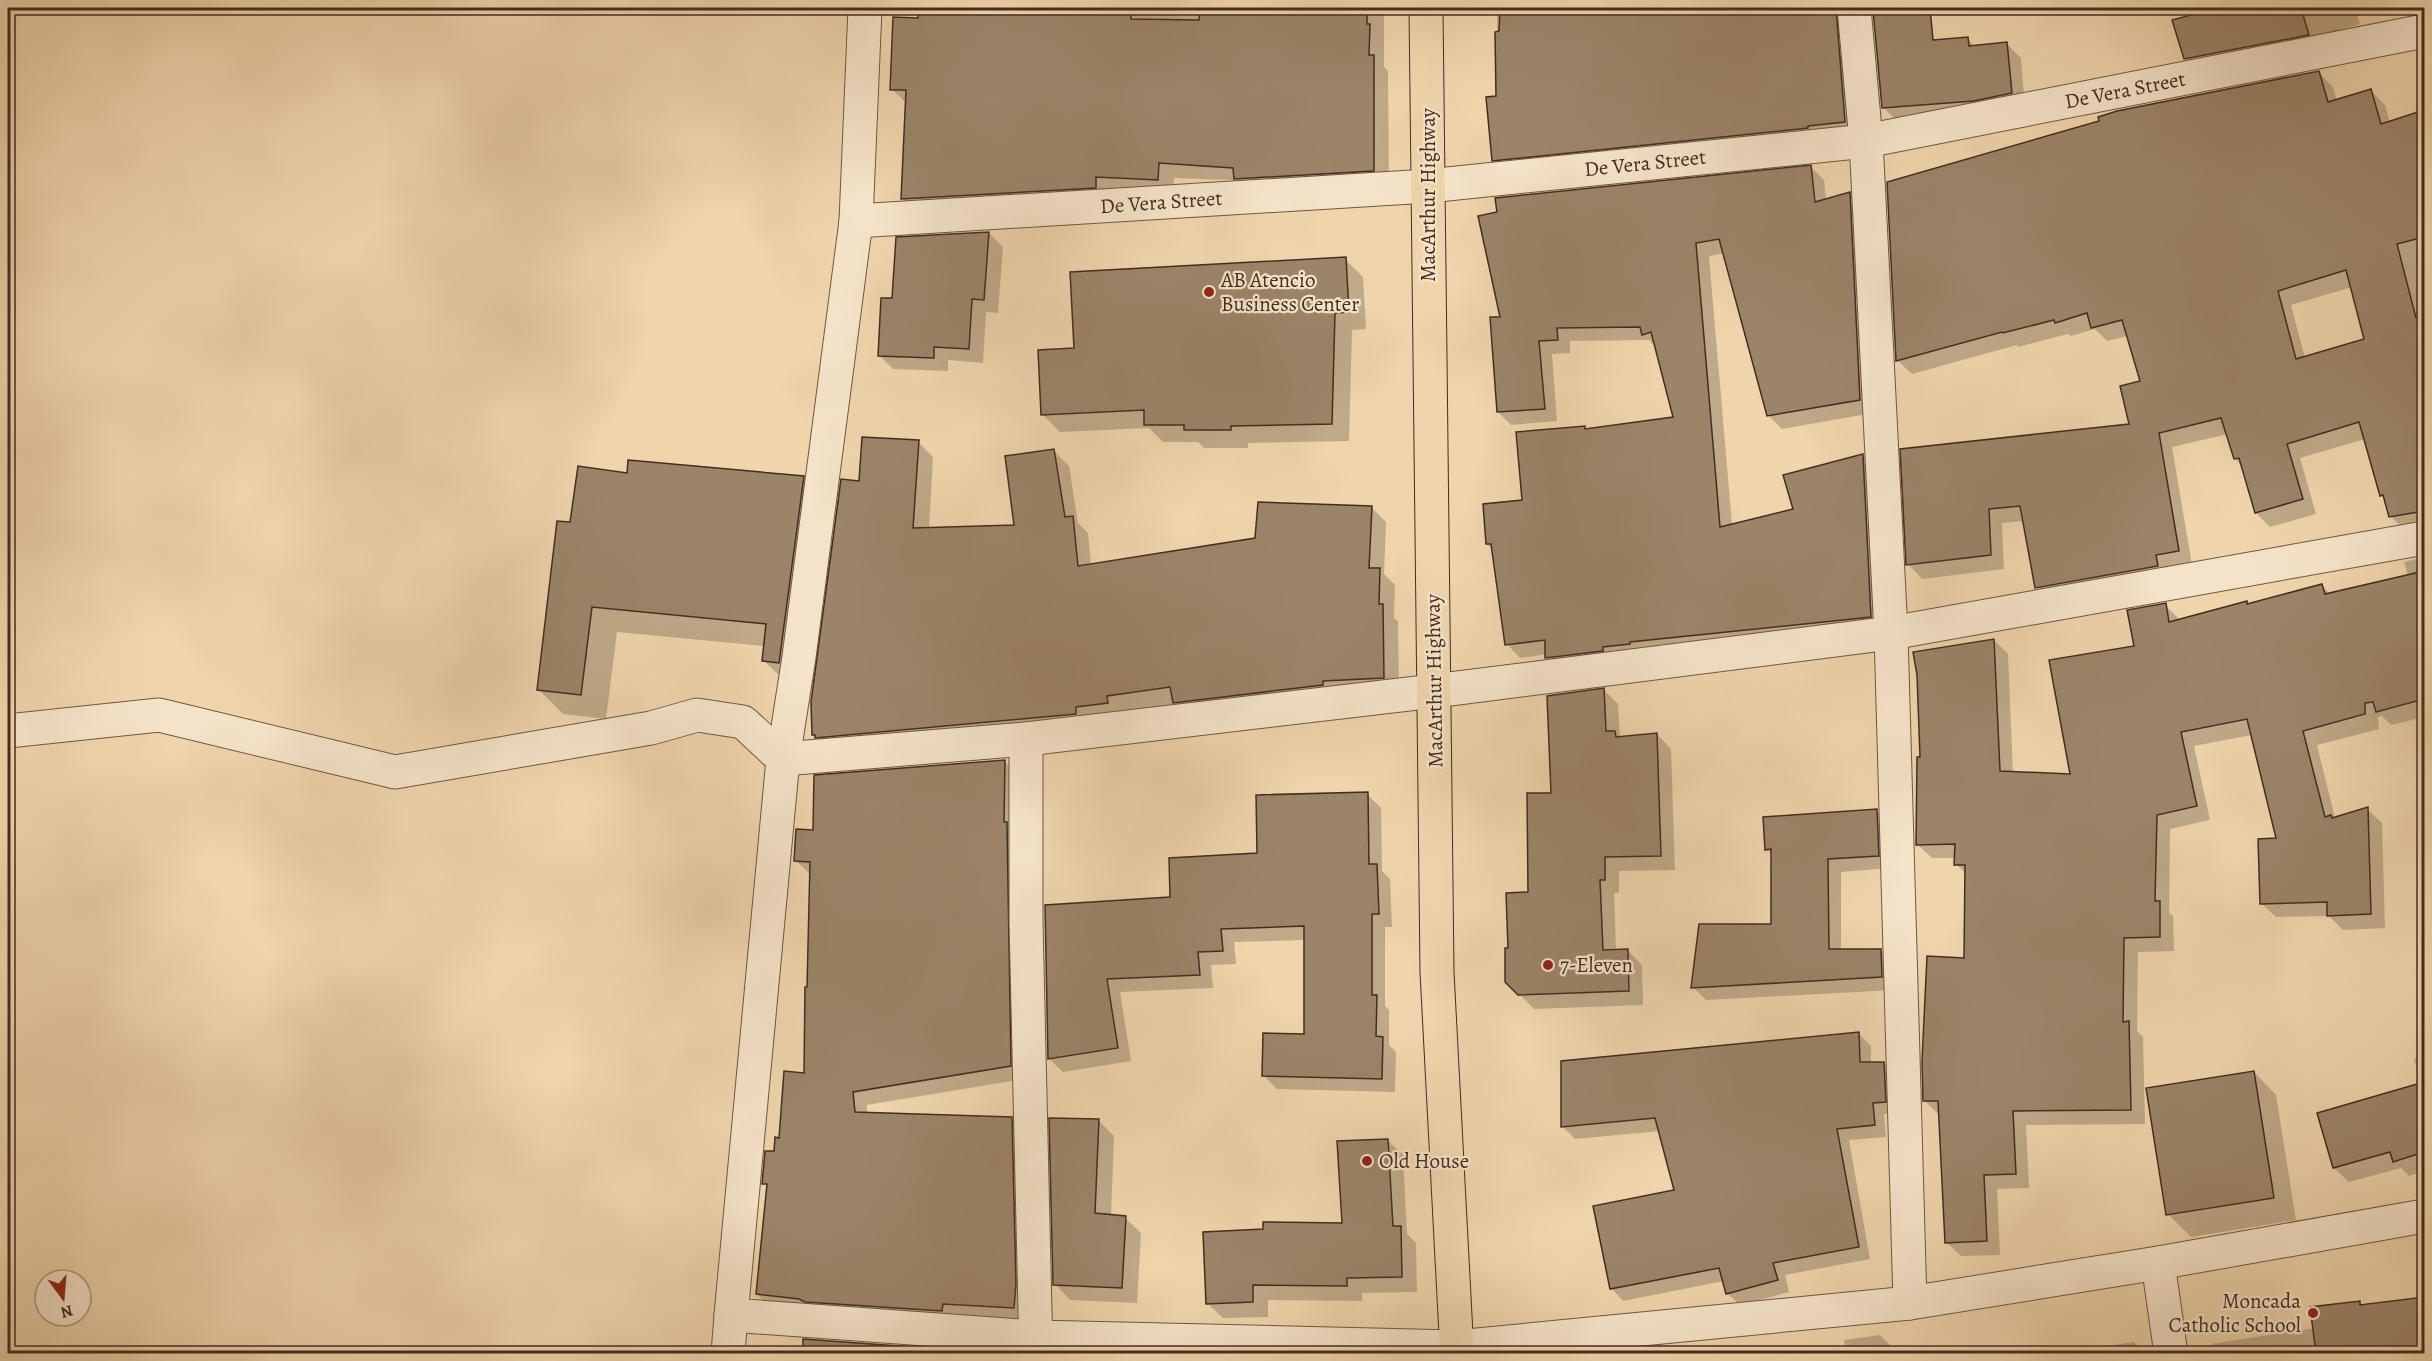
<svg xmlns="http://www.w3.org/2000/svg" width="2432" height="1361" viewBox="0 0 2432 1361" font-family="Alegreya,serif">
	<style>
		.shadow { fill: #0003; fill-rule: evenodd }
		.building { fill: #9c8469; stroke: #422d20; stroke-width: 1.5; fill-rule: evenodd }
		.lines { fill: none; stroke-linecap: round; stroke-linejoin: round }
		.minor-casing { stroke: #6d5743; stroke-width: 35 }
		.highway-casing { stroke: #422d20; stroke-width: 35 }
		.minor { stroke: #f5e3c9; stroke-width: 33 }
		.highway { stroke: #efd4ac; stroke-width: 33 }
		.poi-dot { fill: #8f2418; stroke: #f5e3c9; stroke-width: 2 }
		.labels { text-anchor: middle; stroke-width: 4.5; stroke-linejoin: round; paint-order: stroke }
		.street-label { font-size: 21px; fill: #422d20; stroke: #f5e3c9 }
		.poi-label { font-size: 21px; fill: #422d20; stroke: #f5e3c9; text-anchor: start }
	</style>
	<rect width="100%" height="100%" fill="#efd4ac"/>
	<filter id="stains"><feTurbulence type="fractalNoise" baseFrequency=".00333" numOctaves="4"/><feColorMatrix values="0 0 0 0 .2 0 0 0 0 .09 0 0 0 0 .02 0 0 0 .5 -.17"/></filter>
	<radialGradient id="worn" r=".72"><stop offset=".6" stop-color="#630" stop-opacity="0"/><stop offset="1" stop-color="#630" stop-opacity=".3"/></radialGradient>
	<g class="shadow">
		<polygon points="919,8 1384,8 1384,67 1388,71 1389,185 1174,178 1173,194 917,214 902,199 907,104 892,89 919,19"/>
		<polygon points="1497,8 1847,8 1850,30 1779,52 1838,51 1853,66 1859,136 1508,174 1493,160 1498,97"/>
		<polygon points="2193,8 2386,8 2357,16 2360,24 2197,71 2185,58 2195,15"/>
		<polygon points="1967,38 1975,47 2007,44 2021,58 2025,107 1897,121 1883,107"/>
		<path d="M2318 72 2333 87 2337 101 2370 90 2385 105 2390 123 2424 112V527L2405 530 2390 516 2385 499 2381 495 2365 439 2300 458 2316 514 2270 527 2256 513 2242 466 2235 459 2228 434 2172 447 2192 565 2051 602 2037 587 2024 521 2002 523 2004 569 1922 579 1908 564 1902 450 2131 426 2142 382 2128 336 2107 341 2095 329 2071 336 2068 334 2018 347 2017 345 1912 374 1897 360ZM2352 287 2365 340 2305 358 2291 305Z"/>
		<polygon points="1811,167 1824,180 1826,201 1849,194 1863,207 1873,413 1782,429 1769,416 1725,253 1709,256 1732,525 1795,510 1863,455 1876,468 1884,629 1560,671 1547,657 1547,654 1520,658 1507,644 1494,550 1487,544 1585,428 1587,430 1675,418 1656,347 1649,340 1570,341 1570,353 1552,354 1557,421 1511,425 1498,412 1502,318"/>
		<polygon points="989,233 1003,247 998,313 986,312 983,363 948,360 948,371 893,369 879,355 893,300"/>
		<polygon points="1345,259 1363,277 1366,329 1352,330 1349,441 1248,443 1248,448 1204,448 1198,442 1163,442 1149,428 1060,432 1042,414 1075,350"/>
		<polygon points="918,442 933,457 929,529 1016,527 1053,450 1069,466 1078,523 1088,533 1091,565 1257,540 1371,507 1386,522 1384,574 1395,585 1394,618 1398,621 1399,693 1189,718 1175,704 1122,711 1122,718 828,750 813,735 861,482"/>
		<polygon points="628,474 803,477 828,502 789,685 763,660 765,646 617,632 606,719 563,714 538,689 571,524"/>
		<polygon points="2424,557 2424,717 2391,725 2382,716 2378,717 2379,729 2317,745 2335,818 2367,809 2382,823 2385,928 2343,930 2329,916 2276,917 2261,903 2278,840 2252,735 2194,746 2210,820 2170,829 2169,912 2173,916 2174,951 2138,952 2137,1031 2143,1037 2145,1124 2026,1125 2029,1188 1997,1189 2000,1255 1961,1256 1946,1242 1939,1115 1925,1101 1965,960 1967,875 1956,864 1956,858 1932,858 1917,844 1922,758 1994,640 2008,654 2013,774 2072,776 2136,647 2165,605 2180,620 2322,586 2330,594 2408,576 2404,562"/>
		<polygon points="1604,690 1618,704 1620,738 1657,734 1671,749 1675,870 1619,871 1619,893 1614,893 1616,951 1627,950 1642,965 1643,1005 1534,1009 1507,982 1509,950 1529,893 1552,795"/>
		<polygon points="1004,761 1018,775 1024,1079 867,1105 867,1114 1011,1118 1025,1132 1027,1322 771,1308 757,1294 769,1188 764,1183 806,1074 811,875 796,861 814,831"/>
		<polygon points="1367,794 1381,808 1382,871 1390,879 1392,927 1385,927 1385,1006 1389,1010 1389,1045 1396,1052 1395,1092 1277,1089 1263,1075 1306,1036 1305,940 1234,942 1236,964 1211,965 1213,988 1120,992 1131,1061 1063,1072 1049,1059 1046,906 1172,899 1259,855"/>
		<polygon points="1877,811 1890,824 1891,868 1841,872 1841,950 1881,951 1894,964 1894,990 1706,1000 1693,987 1772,926 1772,855 1767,849"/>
		<polygon points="1859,1034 1871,1046 1871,1063 1884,1063 1896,1075 1897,1114 1884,1114 1886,1137 1849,1140 1870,1259 1785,1275 1789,1292 1740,1305 1727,1293 1724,1281 1623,1301 1611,1288 1676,1191 1660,1131 1575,1139 1563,1127"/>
		<polygon points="2424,1056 2424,1171 2409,1176 2401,1168 2349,1182 2334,1168 2319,1114 2421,1085 2414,1059"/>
		<polygon points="2254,1072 2276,1095 2296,1220 2191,1237 2168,1214"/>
		<polygon points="1099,1121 1114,1136 1111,1216 1125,1218 1141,1233 1137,1303 1070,1300 1055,1284"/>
		<polygon points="1387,1140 1403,1155 1407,1234 1416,1243 1417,1292 1362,1293 1362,1301 1268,1300 1268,1317 1223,1318 1207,1303 1343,1224"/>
		<polygon points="2424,1298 2424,1354 2213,1354 2211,1344 2314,1328 2359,1302 2363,1306"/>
		<polygon points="1880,1335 1899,1354 1846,1354 1844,1340"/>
		<polygon points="805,1341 940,1350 943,1354 804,1354"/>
		<polygon points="2134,1342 2146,1354 2050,1354"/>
		<polygon points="1933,1351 1935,1354 1913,1354"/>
	</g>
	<g class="building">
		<polygon points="918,8 1131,8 1131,19 1199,20 1200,8 1367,8 1367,24 1370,24 1369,55 1374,55 1374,171 1234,179 1233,168 1159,163 1158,180 1096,177 1096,188 901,199 906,90 890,90 893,17 918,18"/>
		<polygon points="1500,8 1836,8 1845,122 1808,126 1808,128 1492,161 1486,97 1496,96 1495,32 1499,31"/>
		<polygon points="1900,8 1930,8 1933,40 1968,37 1969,46 2007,42 2012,93 1974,101 1882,108 1873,10"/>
		<polygon points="2194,8 2301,8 2309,35 2184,59 2172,20 2195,14"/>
		<path d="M2319 71 2328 102 2371 89 2381 124 2424 110V237L2397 244 2416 318 2424 315V511L2389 517 2383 495 2380 496 2359 422 2287 444 2303 499 2255 513 2239 458 2234 459 2221 418 2159 433 2179 551 2156 555 2158 566 2035 588 2020 506 1989 509 1991 555 1906 565 1900 449 2129 424 2120 386 2140 381 2122 320 2091 328 2087 313 2055 323 2054 320 2003 333 2002 332 1896 361 1887 182 2099 121 2098 117 2117 111ZM2346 270 2364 339 2296 359 2278 291Z"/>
		<polygon points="1811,165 1815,202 1850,192 1860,400 1767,416 1719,239 1696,243 1720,527 1793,509 1783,475 1863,454 1871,617 1630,642 1630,644 1603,647 1603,651 1545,658 1545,640 1505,645 1491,544 1486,544 1483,504 1522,500 1516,432 1585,426 1585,429 1673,417 1651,332 1642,335 1640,327 1557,328 1558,340 1539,341 1545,409 1497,412 1490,317 1500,317 1478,216 1497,212 1495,198"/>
		<polygon points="989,232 984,300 972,299 969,349 934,347 934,358 878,356 881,298 892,298 896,237"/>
		<polygon points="1346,257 1349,312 1335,313 1332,424 1231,426 1231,430 1184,430 1184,425 1144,425 1144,410 1041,415 1038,350 1074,348 1070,272"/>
		<polygon points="862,437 919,440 913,528 1014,525 1005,456 1054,449 1065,517 1073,516 1078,566 1255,538 1258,502 1372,506 1369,568 1380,568 1379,604 1383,604 1384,678 1323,681 1323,685 1173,703 1170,687 1107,696 1108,703 1076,707 1076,714 815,738 815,735 812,735 811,702 841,479 859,481"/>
		<polygon points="628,460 804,476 779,663 762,661 766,624 592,607 581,695 537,690 557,521 570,522 578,466 627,473"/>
		<polygon points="2424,571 2424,699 2376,712 2373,702 2365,703 2365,714 2303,731 2325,817 2331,815 2332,818 2368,807 2371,914 2327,916 2327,902 2260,904 2258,839 2276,838 2247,719 2181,732 2197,806 2157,815 2155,901 2160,901 2160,937 2124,938 2123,1022 2129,1021 2131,1110 2013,1111 2016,1174 1984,1175 1987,1241 1945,1243 1938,1101 1923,1101 1922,1061 1927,956 1964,958 1965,865 1954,865 1955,844 1916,845 1917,757 1920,757 1917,675 1913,652 1994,639 2000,771 2070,774 2049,660 2134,646 2127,610 2166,603 2169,622 2247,601 2247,604 2322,584 2325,594"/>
		<polygon points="1604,688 1606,731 1615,731 1616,737 1657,733 1661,856 1605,857 1605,880 1600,880 1603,950 1628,949 1629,991 1518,995 1505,982 1505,948 1508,948 1506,893 1528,892 1527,793 1551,793 1547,696"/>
		<polygon points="1005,760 1004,822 1007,822 1011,1066 853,1092 855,1112 1012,1117 1016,1284 1014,1308 943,1304 942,1311 805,1302 799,1299 756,1294 767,1184 762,1184 765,1151 774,1151 775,1137 779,1138 784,1071 804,1073 805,987 807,987 810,862 794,861 796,829 813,830 814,775"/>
		<polygon points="1368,792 1369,864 1377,864 1379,914 1372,914 1372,995 1377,995 1376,1036 1383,1037 1382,1079 1262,1076 1263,1033 1304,1034 1304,926 1221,929 1223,951 1198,952 1200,975 1107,979 1118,1048 1048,1059 1045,905 1170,897 1169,858 1257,853 1256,795"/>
		<polygon points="1877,809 1879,856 1828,859 1829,949 1881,949 1882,977 1691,988 1699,924 1771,924 1771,849 1765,850 1763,817"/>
		<polygon points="1859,1032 1860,1062 1884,1062 1886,1102 1873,1103 1875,1125 1837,1129 1859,1247 1773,1263 1778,1280 1726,1294 1719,1268 1610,1289 1593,1206 1674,1190 1655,1118 1561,1127 1561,1061"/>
		<polygon points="2254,1071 2274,1198 2166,1215 2146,1088"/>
		<polygon points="2424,1082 2424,1152 2393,1162 2390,1152 2333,1168 2317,1113"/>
		<polygon points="1049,1118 1099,1119 1095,1213 1126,1216 1122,1288 1053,1285"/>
		<polygon points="1388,1139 1393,1226 1401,1226 1402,1277 1347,1278 1347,1286 1253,1285 1253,1302 1206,1304 1203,1232 1263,1229 1263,1222 1342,1223 1337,1141"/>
		<polygon points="2424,1297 2424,1353 2316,1353 2310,1307 2360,1301 2360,1305"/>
		<polygon points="803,1339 940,1349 939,1353 803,1353"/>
	</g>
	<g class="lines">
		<defs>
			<g id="minor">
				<polyline points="865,8 856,221 799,657 783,759 731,1315 1035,1337 1456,1347 1910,1303 2158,1263 2424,1216"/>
				<polyline points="1854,8 1866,141 1891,633 1910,1303"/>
				<polyline points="856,221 1428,186 1866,141 2424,31"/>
				<polyline points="8,731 159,715 395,772 651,728 697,715 743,722 783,759 1026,739 1434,691 1891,633 2424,538"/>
				<polyline points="1026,739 1026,922 1036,1354"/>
				<polyline points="2158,1263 2171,1354"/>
				<polyline points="728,1354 731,1315"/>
			</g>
			<polyline id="highway" points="1426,8 1437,972 1457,1354"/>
		</defs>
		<use href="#minor" class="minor-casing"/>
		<use href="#highway" class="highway-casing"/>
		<use href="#minor" class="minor"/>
		<use href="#highway" class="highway"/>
	</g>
	<g class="poi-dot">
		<circle cx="1209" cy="292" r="6"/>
		<circle cx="1548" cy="965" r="6"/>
		<circle cx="1367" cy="1161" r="6"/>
		<circle cx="2313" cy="1313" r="6"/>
	</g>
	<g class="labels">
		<g class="street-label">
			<text transform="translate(2125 90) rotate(-11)" y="7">De Vera Street</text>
			<text transform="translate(1645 163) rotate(-6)" y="7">De Vera Street</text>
			<text transform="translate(1428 195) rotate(-90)" y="7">MacArthur Highway</text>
			<text transform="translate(1161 202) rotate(-4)" y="7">De Vera Street</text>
			<text transform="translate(1434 681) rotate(-91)" y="7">MacArthur Highway</text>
		</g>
		<g class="poi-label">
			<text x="1221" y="287">AB Atencio<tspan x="1221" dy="24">Business Center</tspan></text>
			<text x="1560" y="972">7-Eleven</text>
			<text x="1379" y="1168">Old House</text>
			<text x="2301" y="1308" text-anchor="end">Moncada<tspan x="2301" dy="24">Catholic School</tspan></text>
		</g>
	</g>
	<rect width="2432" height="1361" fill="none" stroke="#efd4ac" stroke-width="30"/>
	<rect x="9" y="9" width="2414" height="1343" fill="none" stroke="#422d20" stroke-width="3"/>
	<rect x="15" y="15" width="2402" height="1331" fill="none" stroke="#422d20" stroke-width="1.5"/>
	<g transform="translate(63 1298) rotate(164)"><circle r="28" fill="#f5e3c9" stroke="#ad9a85" stroke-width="1.5"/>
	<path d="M0-4.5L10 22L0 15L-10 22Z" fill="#8f2418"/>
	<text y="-9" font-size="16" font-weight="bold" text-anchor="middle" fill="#422d20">N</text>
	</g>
	<rect width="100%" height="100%" filter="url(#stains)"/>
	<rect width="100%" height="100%" fill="url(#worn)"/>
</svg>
